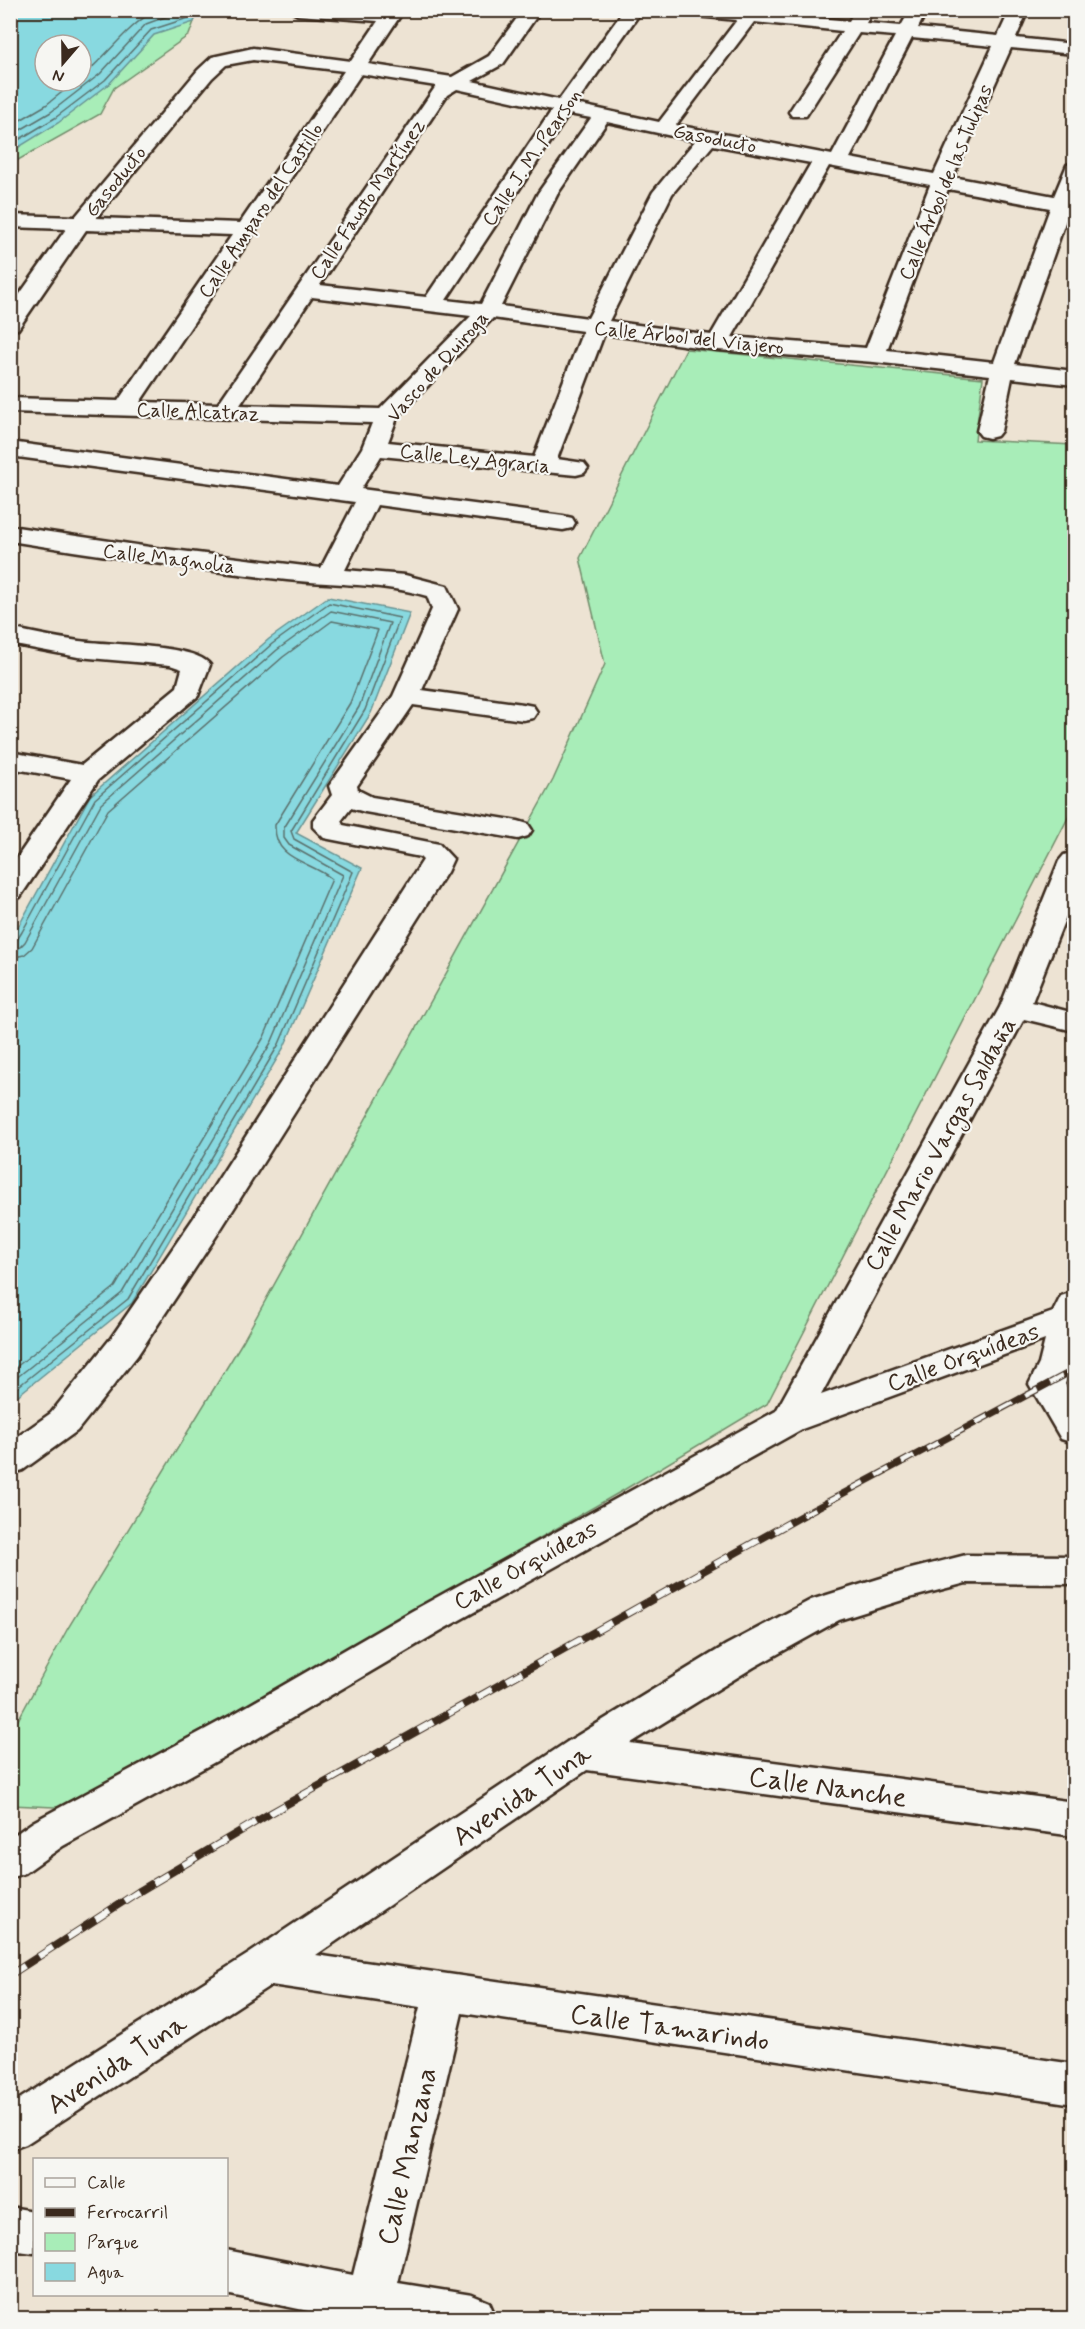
<svg xmlns="http://www.w3.org/2000/svg" width="1085" height="2329" viewBox="0 0 1085 2329" font-family="Mynerve,sans-serif">
	<style>
		.green { fill: #a8edb8; stroke: #728c6b; stroke-width: 1.5; fill-rule: evenodd }
		.water { fill: #88d9e0; stroke: #699392; stroke-width: 1.5; fill-rule: evenodd }
		.lines { fill: none; stroke-linecap: round; stroke-linejoin: round }
		.shore { stroke: #5a706c; stroke-width: 1.5 }
		.minor-casing { stroke: #3b2a1e; stroke-width: 5 }
		.minor { fill: #f6f6f2; fill-rule: evenodd }
		.rail-far1-casing { stroke: #3b2a1e; stroke-width: 7 }
		.rail-casing { stroke: #3b2a1e; stroke-width: 8 }
		.rail-far1 { stroke: #f6f6f2; stroke-width: 4.5; stroke-dasharray: 14; stroke-linecap: butt }
		.rail { stroke: #f6f6f2; stroke-width: 6; stroke-dasharray: 17; stroke-linecap: butt }
		.labels { text-anchor: middle; stroke-width: 4.5; stroke-linejoin: round; paint-order: stroke }
		.far-street-label { font-size: 20px; fill: #3b2a1e; stroke: #f6f6f2 }
		.street-label { font-size: 24px; fill: #3b2a1e; stroke: #f6f6f2 }
		.near-street-label { font-size: 28px; fill: #3b2a1e; stroke: #f6f6f2 }
	</style>
	<rect width="100%" height="100%" fill="#ede3d3"/>
	<filter id="ink" filterUnits="userSpaceOnUse"><feTurbulence type="fractalNoise" baseFrequency=".0167" numOctaves="2"/><feDisplacementMap in="SourceGraphic" scale="12" xChannelSelector="R" yChannelSelector="G"/><feConvolveMatrix kernelMatrix="1 2 1 2 8 2 1 2 1" color-interpolation-filters="sRGB"/></filter>
	<g filter="url(#ink)">
		<g class="green">
			<path d="M16 10 198 11 189 35 114 88 100 114 11 164 10 15ZM45 45H81V81H45Z"/>
			<polygon points="686,349 983,378 975,440 1074,445 1074,806 767,1404 622,1491 282,1685 76,1808 11,1805 11,1733 68,1628 243,1341 553,780 605,664 580,558"/>
		</g>
		<g class="water">
			<path d="M11 10H198V11L194 22 154 35 109 84 58 123 11 152ZM45 45H81V81H45Z"/>
			<polygon points="328,597 410,613 371,713 296,833 362,868 284,1047 132,1303 11,1401 11,940 90,796 269,639"/>
		</g>
		<g class="lines">
			<g class="shore">
				<path d="M81 77C108 56 126 26 156 10"/>
				<polyline points="10,126 46,105 76,81"/>
				<polyline points="10,136 51,112 100,74 146,24 184,10"/>
				<polyline points="10,145 55,118 105,80 151,30 188,18 192,10"/>
				<polyline points="10,942 17,940 22,932 95,799 272,644 329,603 400,618 365,710 291,831 294,839 353,872 279,1044 128,1299 10,1393"/>
				<polyline points="10,949 19,948 25,942 101,804 277,650 331,611 390,623 359,707 284,828 284,838 289,845 343,875 272,1041 122,1293 10,1383"/>
				<path d="M10 958 24 955 32 948 108 810 283 657 332 621 378 630 350 703 275 825C274 861 309 860 332 879L264 1037 115 1287 10 1372"/>
			</g>
			<defs>
				<g id="minor">
					<path d="M289 10H404L368 64 452 77 489 56 523 10H541L503 64 472 81 559 100 624 10H642L576 104 659 122 737 20 687 15 678 10H763L761 12 849 21 855 10H873L866 23 901 26 909 12H921L924 16 918 28 998 36 1010 10H1028L1016 38 1074 44V54L1011 48 953 177 1054 196 1067 165 1074 163V212L1069 211 1015 364 1074 371V385L1012 378 1001 431 997 436 989 438 981 436 977 431 990 375 874 362 718 350 604 334 557 459 584 463 588 468 584 473 576 475 381 456 361 489 563 516 572 518 575 523 572 528 563 530 377 505 345 570 405 575 447 586 458 609 422 690 523 704 533 706 537 712 533 718 523 720 413 705 357 786 358 790 372 797 518 821 528 824 532 830 528 836 518 839 365 812 351 808 341 821 343 825 439 844 453 859 447 872 217 1235 137 1356 77 1431 23 1470 10 1474V1442L51 1413 111 1338 193 1219 423 860 420 857 324 838 313 827V820L332 795 329 786 393 696 432 609 427 596C382 583 333 585 287 580 194 569 102 556 10 541V526L156 548 321 568 355 502 10 456V442L338 486 362 448 372 423 10 412V398L118 401 232 235 86 230 18 329 10 330V308L66 229 10 227V215L75 217 198 70 212 57 253 48 351 61 378 21 298 15ZM754 22 842 31 789 112 792 116H806L859 33 895 36 832 155 676 125ZM912 38 993 46 934 174 850 158ZM253 60 344 71 240 223 96 218 212 78 226 65ZM361 74 436 86 218 404 140 402ZM457 89 552 110 426 297 320 285 447 95ZM569 114 591 118 538 193 481 304 446 300ZM607 122 695 141 653 192 588 318 501 306 558 193ZM713 145 811 163 711 335 609 321 672 194ZM829 166 930 185 866 348 732 337ZM948 189 1050 208 994 362 887 350ZM312 297 471 316 380 409 240 405ZM493 318 583 331 534 457 388 442 397 418Z"/>
					<path d="M10 628C33 633 56 638 79 641 107 645 196 644 210 665L198 696 98 780 20 897 10 900V868L71 779 10 768V752L82 765 177 687 182 669 170 665 78 657 10 644Z"/>
					<polygon points="1074,852 1074,896 1032,1002 1074,1013 1074,1031 1024,1019 821,1395 1053,1312 1061,1296 1073,1292 1074,1363 1065,1384 1074,1400 1074,1443 1061,1439 1029,1384 1039,1364 1045,1340 802,1429 440,1631 258,1738 63,1846 25,1873 10,1878 10,1838 33,1822 230,1716 412,1611 776,1411 1000,1007 1059,861 1064,855"/>
					<polygon points="966,1555 1074,1556 1074,1584 966,1583 909,1598 839,1620 754,1667 630,1743 1074,1802 1074,1836 587,1770 316,1955 1074,2064 1074,2104 462,2013 398,2283 472,2295 489,2302 496,2318 342,2318 226,2294 226,2250 353,2275 420,2007 271,1985 26,2144 10,2150 10,2105 250,1953 567,1742 726,1645 811,1600 907,1570"/>
					<polygon points="10,2207 34,2211 34,2253 10,2250"/>
				</g>
			</defs>
			<use href="#minor" class="minor-casing"/>
			<use href="#minor" class="minor"/>
			<defs>
				<polyline id="rail-far1" points="803,1515 1074,1370"/>
				<polyline id="rail" points="10,1975 138,1892 269,1814 805,1514"/>
			</defs>
			<use href="#rail-far1" class="rail-far1-casing"/>
			<use href="#rail" class="rail-casing"/>
			<use href="#rail-far1" class="rail-far1"/>
			<use href="#rail" class="rail"/>
		</g>
	</g>
	<g class="labels">
		<g class="far-street-label">
			<text transform="translate(715 138) rotate(11)" y="7">Gasoducto</text>
			<text transform="translate(531 157) rotate(-56)" y="7">Calle J. M. Pearson</text>
			<text transform="translate(115 181) rotate(-51)" y="7">Gasoducto</text>
			<text transform="translate(945 182) rotate(-67)" y="7">Calle Árbol de las Tulipas</text>
			<text transform="translate(367 199) rotate(-56)" y="7">Calle Fausto Martínez</text>
			<text transform="translate(260 210) rotate(-56)" y="7">Calle Amparo del Castillo</text>
			<text transform="translate(689 337) rotate(6)" y="7">Calle Árbol del Viajero</text>
			<text transform="translate(437 366) rotate(-48)" y="7">Vasco de Quiroga</text>
			<text transform="translate(198 411) rotate(2)" y="7">Calle Alcatraz</text>
			<text transform="translate(475 458) rotate(6)" y="7">Calle Ley Agraria</text>
			<text transform="translate(169 558) rotate(7)" y="7">Calle Magnolia</text>
		</g>
		<g class="street-label">
			<text transform="translate(940 1144) rotate(-61)" y="8">Calle Mario Vargas Saldaña</text>
			<text transform="translate(963 1357) rotate(-20)" y="8">Calle Orquídeas</text>
			<text transform="translate(525 1565) rotate(-29)" y="8">Calle Orquídeas</text>
		</g>
		<g class="near-street-label">
			<text transform="translate(828 1786) rotate(8)" y="10">Calle Nanche</text>
			<text transform="translate(521 1794) rotate(-34)" y="10">Avenida Tuna</text>
			<text transform="translate(670 2026) rotate(8)" y="10">Calle Tamarindo</text>
			<text transform="translate(116 2063) rotate(-33)" y="10">Avenida Tuna</text>
			<text transform="translate(406 2156) rotate(-77)" y="10">Calle Manzana</text>
		</g>
	</g>
	<rect width="1085" height="2329" fill="none" stroke="#f6f6f2" stroke-width="36"/>
	<rect x="18" y="18" width="1049" height="2293" fill="none" stroke="#3b2a1e" stroke-width="2" filter="url(#ink)"/>
	<rect x="33" y="2158" width="195" height="138" fill="#f6f6f2" stroke="#aba49d" stroke-width="1.5"/>
	<rect x="45" y="2178" width="30" height="9" fill="#f6f6f2" stroke="#aba49d" stroke-width="1.5"/>
	<text x="87" y="2188" font-size="18" fill="#3b2a1e">Calle</text>
	<rect x="45" y="2208" width="30" height="9" fill="#3b2a1e" stroke="#aba49d" stroke-width="1.5"/>
	<text x="87" y="2218" font-size="18" fill="#3b2a1e">Ferrocarril</text>
	<rect x="45" y="2233" width="30" height="18" fill="#a8edb8" stroke="#aba49d" stroke-width="1.5"/>
	<text x="87" y="2248" font-size="18" fill="#3b2a1e">Parque</text>
	<rect x="45" y="2263" width="30" height="18" fill="#88d9e0" stroke="#aba49d" stroke-width="1.5"/>
	<text x="87" y="2278" font-size="18" fill="#3b2a1e">Agua</text>
	<g transform="translate(63 63) rotate(200)"><circle r="28" fill="#f6f6f2" stroke="#aba49d" stroke-width="1.5"/>
	<path d="M0-4.5L10 22L0 15L-10 22Z" fill="#3b2a1e"/>
	<text y="-9" font-size="16" font-weight="bold" text-anchor="middle" fill="#3b2a1e">N</text>
	</g>
</svg>
